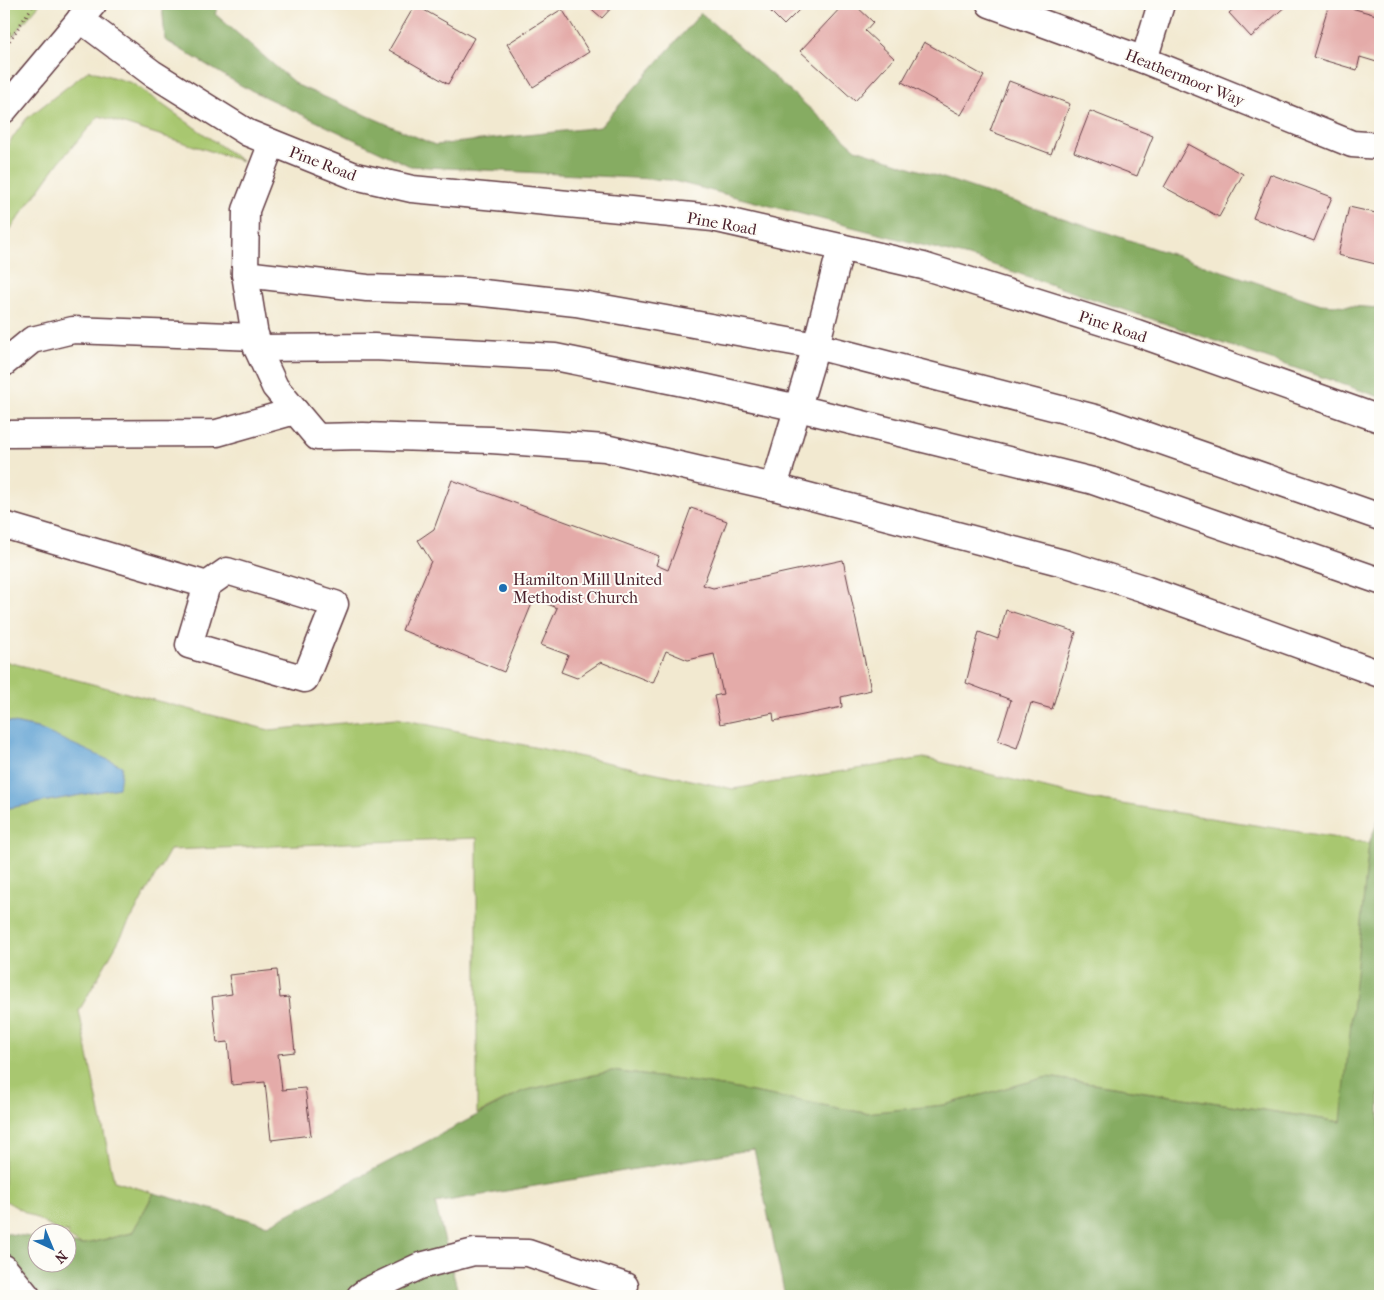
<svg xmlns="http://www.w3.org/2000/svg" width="1384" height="1300" viewBox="0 0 1384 1300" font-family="'IM FELL French Canon',serif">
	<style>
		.green { fill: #a8c76f; stroke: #79734d }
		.forest { fill: #86ac62; stroke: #686646 }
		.water { fill: #5fa1d3; stroke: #54607f }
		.building { fill: #e4aba9 }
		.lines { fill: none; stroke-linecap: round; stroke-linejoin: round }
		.minor-casing { stroke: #633d44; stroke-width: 29 }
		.path { stroke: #633d44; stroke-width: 3; stroke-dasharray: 1 4; stroke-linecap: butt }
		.minor { stroke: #fff; stroke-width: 26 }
		.poi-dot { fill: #1f6fb2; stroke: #fdfcf7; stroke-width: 2 }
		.labels { text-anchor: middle; stroke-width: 4; stroke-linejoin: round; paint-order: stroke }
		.street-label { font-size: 16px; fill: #4a1f2b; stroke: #fdfcf7 }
		.poi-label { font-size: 16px; fill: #4a1f2b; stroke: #fdfcf7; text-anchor: start }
	</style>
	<rect width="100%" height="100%" fill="#fdfcf7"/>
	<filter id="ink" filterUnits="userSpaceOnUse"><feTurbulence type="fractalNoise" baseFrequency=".02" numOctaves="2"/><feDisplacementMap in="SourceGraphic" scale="10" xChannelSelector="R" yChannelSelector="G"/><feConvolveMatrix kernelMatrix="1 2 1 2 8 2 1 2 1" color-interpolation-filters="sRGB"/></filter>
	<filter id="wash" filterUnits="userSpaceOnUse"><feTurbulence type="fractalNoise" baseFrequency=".0096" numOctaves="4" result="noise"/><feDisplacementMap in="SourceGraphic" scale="20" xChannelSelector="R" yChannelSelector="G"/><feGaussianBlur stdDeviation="1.12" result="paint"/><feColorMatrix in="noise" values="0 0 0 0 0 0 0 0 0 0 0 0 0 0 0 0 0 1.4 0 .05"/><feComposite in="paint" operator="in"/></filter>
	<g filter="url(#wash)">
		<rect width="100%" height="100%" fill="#f2e9d0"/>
		<g class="green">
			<polygon points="4,4 40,4 4,46"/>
			<polygon points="89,70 132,83 242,161 99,116 59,162 4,238 4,150 26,119"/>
			<polygon points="4,661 269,730 396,718 733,789 924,758 1090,799 1369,843 1342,1122 1048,1077 944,1105 865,1113 710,1084 612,1071 523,1091 477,1114 477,838 170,850 79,1011 114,1181 154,1193 132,1233 81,1245 68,1237 68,1232 60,1232 4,1200 4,809 118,788 38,728 4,721"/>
		</g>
		<g class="forest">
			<polygon points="162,4 220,4 215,14 297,85 435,145 600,127 701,13 856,149 1321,304 1380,308 1380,397 976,259 670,180 410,166 242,86 165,40"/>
			<polygon points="1380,816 1379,1296 785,1296 754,1149 435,1203 459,1296 4,1296 4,1233 37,1238 38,1262 68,1262 68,1243 81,1245 132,1233 154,1193 268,1225 523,1091 612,1071 710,1084 865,1113 944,1105 1047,1077 1341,1122 1369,843"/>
		</g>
		<polygon class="water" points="4,721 37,728 122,766 119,788 4,809"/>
		<g id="blocks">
			<g class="building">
				<polygon points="586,4 615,4 602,18"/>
				<polygon points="763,4 805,4 784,25"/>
				<polygon points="844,4 854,4 873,22 865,31 894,58 855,101 800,51"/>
				<polygon points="1239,4 1288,4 1251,37 1229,13"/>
				<polygon points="1329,4 1337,4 1380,16 1380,63 1360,57 1357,70 1313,57"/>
				<polygon points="415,5 474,38 448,84 389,50"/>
				<polygon points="562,9 589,52 533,87 507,44"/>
				<polygon points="924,42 984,76 961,115 902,82"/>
				<polygon points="1009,81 1070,104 1051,154 990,131"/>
				<polygon points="1090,111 1153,136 1137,176 1074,152"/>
				<polygon points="1188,144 1243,174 1219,217 1164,187"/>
				<polygon points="1270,174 1332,197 1314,241 1253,218"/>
				<polygon points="1349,207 1380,214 1380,265 1338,255"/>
				<polygon points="452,480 659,556 656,565 668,570 691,508 727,521 703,585 713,588 843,560 871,690 841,697 842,707 774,721 773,713 720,724 714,696 723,694 714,654 688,660 666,651 653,683 601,662 577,678 561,672 568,655 541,645 557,608 536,599 533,601 504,672 402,630 431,561 418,540 434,529"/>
				<polygon points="1006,610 1076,632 1052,709 1031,703 1017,748 998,741 1011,700 966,683 979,632 998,639"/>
				<polygon points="277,970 280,998 289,997 295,1052 278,1054 282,1090 305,1088 311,1135 271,1140 265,1082 232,1085 228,1042 217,1043 212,997 232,994 229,975"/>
			</g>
		</g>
	</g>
	<g filter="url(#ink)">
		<use href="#blocks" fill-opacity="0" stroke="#633d44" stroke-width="1"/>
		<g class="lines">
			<defs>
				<g id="minor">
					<polyline points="990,4 1144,60 1352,144 1380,146"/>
					<polyline points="80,19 152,73 248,133 355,176 412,189 713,218 923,266 1137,333 1380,419"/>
					<polyline points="1144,60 1161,4"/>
					<polyline points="4,110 93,4"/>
					<polyline points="272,143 246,210 245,274 257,348 275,387 317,437 363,436 491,440 605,448 774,487"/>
					<polyline points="841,247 816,346 774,487 1067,564 1142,588 1380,674"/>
					<polyline points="245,274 367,288 465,291 576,303 816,346 1099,419 1380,517"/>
					<polyline points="257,348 374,347 555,357 703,387 798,408 1093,481 1380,581"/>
					<polyline points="4,363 32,340 73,330 256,337"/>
					<polyline points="4,434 217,433 295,411"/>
					<polyline points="4,525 207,585"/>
					<polygon points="227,571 335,604 305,679 189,645 207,585"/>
					<polyline points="4,1268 27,1296"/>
					<polyline points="360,1296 367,1291 420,1266 474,1252 528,1253 625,1286"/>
				</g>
			</defs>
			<use href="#minor" class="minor-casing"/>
			<g class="path">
				<polyline points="4,32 14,34"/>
				<polyline points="4,49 34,4"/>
			</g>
			<use href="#minor" class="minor"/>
		</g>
	</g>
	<circle class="poi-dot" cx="503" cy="588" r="5"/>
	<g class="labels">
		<g class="street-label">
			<text transform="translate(1185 77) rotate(22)" y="6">Heathermoor Way</text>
			<text transform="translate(323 163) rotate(21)" y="6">Pine Road</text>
			<text transform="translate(722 223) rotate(10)" y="6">Pine Road</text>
			<text transform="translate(1113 326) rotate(18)" y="6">Pine Road</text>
		</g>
		<g class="poi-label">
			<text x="513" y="585">Hamilton Mill United<tspan x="513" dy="18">Methodist Church</tspan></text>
		</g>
	</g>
	<rect width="1384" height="1300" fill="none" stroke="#fdfcf7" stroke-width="20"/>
	<g transform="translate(52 1248) rotate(136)"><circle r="24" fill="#fdfcf7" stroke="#b5a4a5"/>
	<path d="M0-4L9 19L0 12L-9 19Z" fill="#1f6fb2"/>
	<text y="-8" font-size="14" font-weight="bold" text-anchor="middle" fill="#4a1f2b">N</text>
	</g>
</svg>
